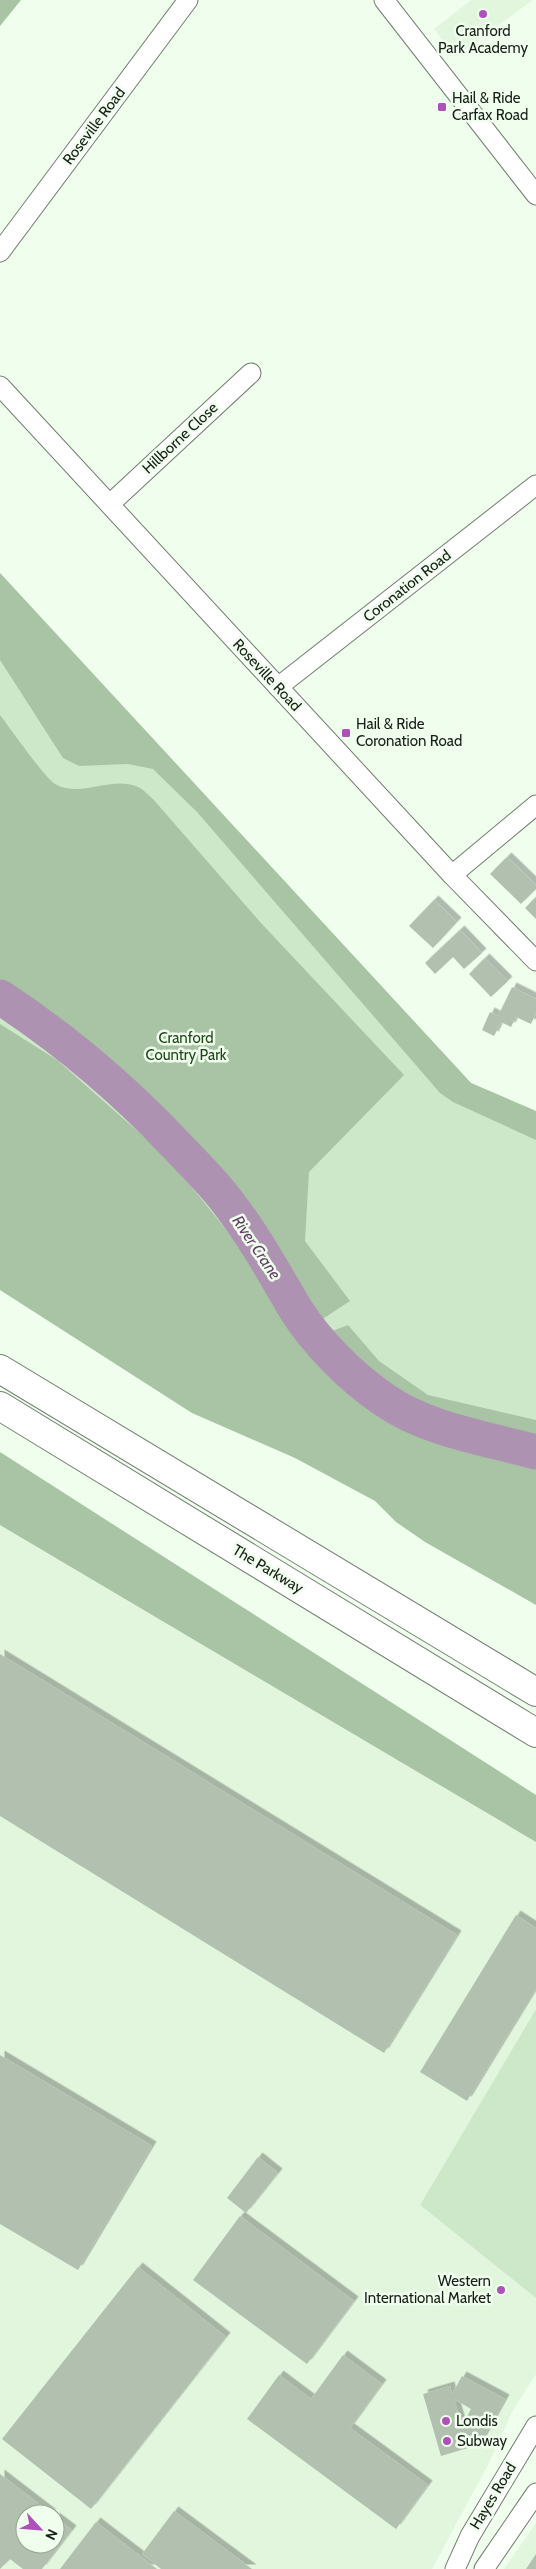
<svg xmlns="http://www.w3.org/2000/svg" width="536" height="2569" viewBox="0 0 536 2569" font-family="Cabin,sans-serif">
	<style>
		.built { fill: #e2f6de; fill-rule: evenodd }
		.green { fill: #cde8c8 }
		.forest { fill: #a8c4a4 }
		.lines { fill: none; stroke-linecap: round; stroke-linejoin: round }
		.river { stroke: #ae92b1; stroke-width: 35 }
		.building { fill: #b2c0b0; fill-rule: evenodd; filter: url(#shadow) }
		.minor-casing { stroke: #707d6e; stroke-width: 21 }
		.highway-casing { stroke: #707d6e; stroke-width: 30 }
		.minor { stroke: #fff; stroke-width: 19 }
		.highway { stroke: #fff; stroke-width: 28 }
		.poi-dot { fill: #af51bb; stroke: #effeed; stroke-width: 2 }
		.labels { text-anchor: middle; stroke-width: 5; stroke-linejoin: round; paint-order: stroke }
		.poi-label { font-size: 15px; fill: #181d17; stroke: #effeed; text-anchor: start }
		.street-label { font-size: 15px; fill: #181d17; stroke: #effeed }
		.park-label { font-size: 15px; fill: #1f4619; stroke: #effeed }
		.water-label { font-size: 16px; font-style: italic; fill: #633d68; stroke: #effeed }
	</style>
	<defs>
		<filter id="shadow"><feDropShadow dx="4.5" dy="-4.5" stdDeviation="0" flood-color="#0004"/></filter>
	</defs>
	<rect width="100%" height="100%" fill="#effeed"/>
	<g class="built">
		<polygon points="471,0 533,0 455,57 434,29"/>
		<path d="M0 1525 536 1842V2009L420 2205 536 2298V2374L512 2412 488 2465 432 2569H0ZM25 2514H55V2544H25Z"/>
		<polygon points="536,2523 536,2569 504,2569"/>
	</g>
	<g class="green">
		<path d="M0 573 471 1083 536 1111V1444C500 1435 447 1425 415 1410 373 1389 340 1347 310 1312L284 1335 0 1153Z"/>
		<polygon points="536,2009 536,2298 420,2205"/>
	</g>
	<g class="forest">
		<polygon points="0,0 21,0 0,26"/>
		<polygon points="0,573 471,1083 536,1111 536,1140 453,1102 440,1093 197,812 153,769 128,764 79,766 63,758 0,660"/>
		<path d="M0 715C10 728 45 778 55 784 82 799 110 775 138 787 143 789 148 795 153 799L261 923 404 1075 309 1172 305 1241 350 1301 318 1322 310 1312C295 1288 282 1264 266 1240 256 1225 243 1210 231 1196 166 1114 88 1045 0 990Z"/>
		<polygon points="0,1024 57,1060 169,1159 249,1258 308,1351 376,1409 432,1437 536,1466 536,1605 425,1542 396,1522 375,1501 295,1458 192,1413 0,1290"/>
		<polygon points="348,1325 379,1361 428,1395 536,1420 536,1444 415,1410 384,1389 327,1333"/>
		<polygon points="0,1452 536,1795 536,1842 0,1525"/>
	</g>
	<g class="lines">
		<path class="river" d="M0 997C64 1039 121 1087 174 1143 193 1163 213 1182 229 1204 256 1239 274 1273 296 1310 317 1343 351 1377 383 1399 427 1430 485 1438 536 1452"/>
	</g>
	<g class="building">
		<polygon points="507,857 536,885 536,889 521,904 490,874"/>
		<polygon points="536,897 536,919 525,908"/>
		<polygon points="434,900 457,922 433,948 409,926"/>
		<polygon points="460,930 482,953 464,969 453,957 435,974 425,963"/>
		<polygon points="485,958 508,981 491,997 469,974"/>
		<polygon points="512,987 536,999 536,1013 531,1024 516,1017 511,1027 501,1022 494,1036 482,1030 490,1012 498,1016"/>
		<polygon points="0,1654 457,1935 384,2053 0,1816"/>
		<polygon points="516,1915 536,1928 536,1988 467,2101 420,2072"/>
		<polygon points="0,2055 152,2146 78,2270 0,2224"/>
		<polygon points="258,2157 278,2173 246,2213 227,2198"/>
		<polygon points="240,2216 354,2301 307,2364 193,2280"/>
		<polygon points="138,2267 226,2337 91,2509 2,2439"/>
		<polygon points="343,2355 382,2384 350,2428 428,2485 396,2529 247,2419 279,2375 311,2399"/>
		<path d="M462 2376 505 2399 481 2442 463 2432 468 2448 441 2456 423 2394 450 2386 452 2394ZM454 2399 471 2409 462 2426Z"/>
		<polygon points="0,2474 52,2514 25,2514 25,2544 55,2544 55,2517 72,2530 42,2569 23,2569 10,2559 0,2569"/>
		<polygon points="174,2511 252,2569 161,2569 142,2554"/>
		<polygon points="96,2522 157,2569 60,2569"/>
		<polygon points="536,2554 536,2569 526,2569"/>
	</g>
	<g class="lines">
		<defs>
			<g id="minor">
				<polyline points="384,0 536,195"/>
				<polyline points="0,252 188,0"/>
				<polyline points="0,386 452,875 536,961"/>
				<polyline points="110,504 251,373"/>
				<polyline points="278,687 536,485"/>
				<polyline points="452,875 536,805"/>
				<polyline points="455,2569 470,2536 536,2426"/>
				<polyline points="484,2569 536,2493"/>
			</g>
			<g id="highway">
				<polyline points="0,1369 536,1692"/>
				<polyline points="0,1406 536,1733"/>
			</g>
		</defs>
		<use href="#minor" class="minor-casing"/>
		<use href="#highway" class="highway-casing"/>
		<use href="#minor" class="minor"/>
		<use href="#highway" class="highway"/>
	</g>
	<g class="poi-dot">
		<circle cx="483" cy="14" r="5"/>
		<rect x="437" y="102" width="10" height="10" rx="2.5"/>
		<rect x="341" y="728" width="10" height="10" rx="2.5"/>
		<circle cx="501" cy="2290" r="5"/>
		<circle cx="446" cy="2421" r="5"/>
		<circle cx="447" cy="2441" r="5"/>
	</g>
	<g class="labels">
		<g class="poi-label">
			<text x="483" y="36" text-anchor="middle">Cranford<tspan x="483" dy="17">Park Academy</tspan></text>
			<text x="452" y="103">Hail &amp; Ride<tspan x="452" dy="17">Carfax Road</tspan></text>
			<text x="356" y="729">Hail &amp; Ride<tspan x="356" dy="17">Coronation Road</tspan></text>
			<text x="491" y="2286" text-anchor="end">Western<tspan x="491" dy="17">International Market</tspan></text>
			<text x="456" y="2426">Londis</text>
			<text x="457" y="2446">Subway</text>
		</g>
		<g class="street-label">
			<text transform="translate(94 126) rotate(-53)" y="5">Roseville Road</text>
			<text transform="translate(180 438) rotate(-43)" y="5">Hillborne Close</text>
			<text transform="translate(407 586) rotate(-38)" y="5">Coronation Road</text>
			<text transform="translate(267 675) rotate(47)" y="5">Roseville Road</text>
			<text transform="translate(268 1569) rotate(31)" y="5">The Parkway</text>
			<text transform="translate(493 2496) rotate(-59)" y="5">Hayes Road</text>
		</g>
		<g class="park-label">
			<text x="186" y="1043">Cranford<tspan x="186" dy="17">Country Park</tspan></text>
		</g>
		<g class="water-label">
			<text transform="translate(257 1247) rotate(56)" y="6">River Crane</text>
		</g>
	</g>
	<g transform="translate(40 2529) rotate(116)"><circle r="24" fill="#effeed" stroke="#99a497"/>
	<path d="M0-4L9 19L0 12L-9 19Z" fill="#af51bb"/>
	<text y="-8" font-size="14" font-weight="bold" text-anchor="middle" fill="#181d17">N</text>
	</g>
</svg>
